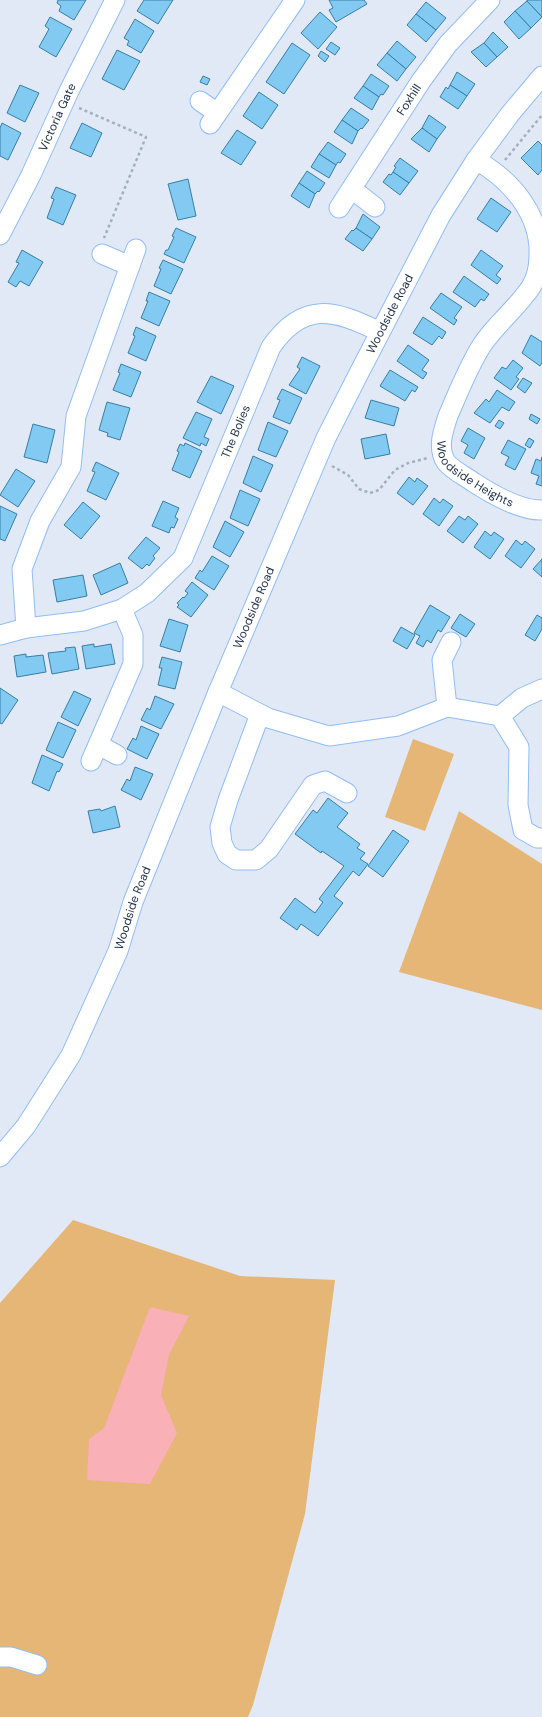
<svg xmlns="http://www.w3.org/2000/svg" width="542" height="1717" viewBox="0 0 542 1717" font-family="'DM Sans',sans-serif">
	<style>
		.green { fill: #e5b676 }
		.water { fill: #f9b0b6 }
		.building { fill: #82caf2; stroke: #377fa4 }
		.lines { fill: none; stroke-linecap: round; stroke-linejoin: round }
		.minor-casing { stroke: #91bdf4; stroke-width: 21 }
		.path { stroke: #a4b0bf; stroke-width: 2.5; stroke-dasharray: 3 3; stroke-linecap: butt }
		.minor { stroke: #fff; stroke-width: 19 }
		.labels { text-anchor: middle; stroke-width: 3.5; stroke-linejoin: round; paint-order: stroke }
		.street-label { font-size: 12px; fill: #1d2f44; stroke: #e0e9f5 }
	</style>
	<rect width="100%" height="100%" fill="#e0e9f5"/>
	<g class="green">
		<polygon points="413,739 454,754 425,831 385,817"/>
		<polygon points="459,811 542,864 542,1010 399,972"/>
		<polygon points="73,1220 240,1276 335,1280 305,1514 253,1705 248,1717 0,1717 0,1303"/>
	</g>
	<polygon class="water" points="150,1307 189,1316 169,1355 161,1395 177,1433 150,1484 87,1480 89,1439 104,1428"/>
	<g class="building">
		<polygon points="58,0 86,0 74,20 59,11 61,6 57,3"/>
		<polygon points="144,0 173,0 158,24 137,11"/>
		<polygon points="329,0 364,0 367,4 336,22 329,10 333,8"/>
		<polygon points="527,0 542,0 542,17 527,1"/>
		<polygon points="527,1 542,17 531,28 515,11"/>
		<polygon points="426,2 446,18 436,30 416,14"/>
		<polygon points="515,11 531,28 519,39 504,22"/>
		<polygon points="320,12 337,27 318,49 301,33"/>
		<polygon points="416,14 436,30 426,42 407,25"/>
		<polygon points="50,17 72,29 56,57 39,47 49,29 45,26"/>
		<polygon points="135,19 154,31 141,53 127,45 129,41 124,38"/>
		<polygon points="493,32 508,47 497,57 484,43"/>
		<polygon points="397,41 416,57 406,69 387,53"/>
		<polygon points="331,42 340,48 335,55 326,49"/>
		<polygon points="292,43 310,55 284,94 266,82"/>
		<polygon points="484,43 497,57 486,67 471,52"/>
		<polygon points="117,50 140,61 124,90 102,79"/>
		<polygon points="321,51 329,56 325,62 318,56"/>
		<polygon points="387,53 406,69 397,81 377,65"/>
		<polygon points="457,72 475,84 467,96 450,85"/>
		<polygon points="371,74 389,86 383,95 381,94 379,97 363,86"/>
		<polygon points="203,76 210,79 207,85 200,82"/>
		<polygon points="20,85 39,93 25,122 7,113"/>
		<polygon points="450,85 467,96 458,109 440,97 446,87 448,89"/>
		<polygon points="363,86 379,97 372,110 354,98"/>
		<polygon points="259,92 278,105 262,129 243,116"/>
		<polygon points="351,108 369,120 362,129 361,128 358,131 342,120"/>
		<polygon points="429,115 446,127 437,139 422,128"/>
		<polygon points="342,120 358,131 352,144 334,132"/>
		<polygon points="2,123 21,133 8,160 0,156 0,128"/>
		<polygon points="82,123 102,133 91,157 70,148"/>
		<polygon points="422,128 437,139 429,152 411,139"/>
		<polygon points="237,130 256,142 241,165 221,153"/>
		<polygon points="538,141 542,145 542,170 538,175 521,158"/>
		<polygon points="328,142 346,154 340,163 338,162 336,165 319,154"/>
		<polygon points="319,154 336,165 329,178 311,167"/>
		<polygon points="400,158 418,171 409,183 393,172 396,167 394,166"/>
		<polygon points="307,171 325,183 319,192 318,191 315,194 299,183"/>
		<polygon points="393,172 409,183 400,195 383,182 389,174 391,175"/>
		<polygon points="188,179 196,216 178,220 168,184"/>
		<polygon points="299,183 315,194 309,208 291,196"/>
		<polygon points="56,187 76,195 63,225 47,218 54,199 51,198"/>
		<polygon points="491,198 511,212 497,232 477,219"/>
		<polygon points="363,214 380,227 372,239 356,228"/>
		<polygon points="176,228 196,237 184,263 164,254 166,250 168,250 174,237 172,236"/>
		<polygon points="356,228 372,239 363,251 345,239 352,230 353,231"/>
		<polygon points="22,250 43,262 29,286 20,281 16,287 8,282 19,263 16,262"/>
		<polygon points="481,250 503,266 496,275 501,279 497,284 471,265"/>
		<polygon points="163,260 183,269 171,294 154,286 161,269 159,268"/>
		<polygon points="464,276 489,294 484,301 481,299 475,307 453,292"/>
		<polygon points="149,292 170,301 159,326 141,318 148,301 146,301"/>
		<polygon points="441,293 462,307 454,318 457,320 454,325 430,308"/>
		<polygon points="423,317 446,332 442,339 439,336 432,345 413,333"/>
		<polygon points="136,327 156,336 146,361 128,353 135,336 133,335"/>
		<polygon points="531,335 542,342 542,363 540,366 522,353"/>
		<polygon points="408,345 429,360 422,370 427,373 423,379 397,361"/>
		<polygon points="302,357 320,366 306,394 289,385 300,369 297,367"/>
		<polygon points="513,360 523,368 516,377 519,379 511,390 494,378 502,367 506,369"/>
		<polygon points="121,364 141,372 131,397 113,390 120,373 118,372"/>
		<polygon points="390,370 418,387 415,392 412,390 405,401 380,386"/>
		<polygon points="211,376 234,386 221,414 197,402"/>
		<polygon points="523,378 532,383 525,393 517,387"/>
		<polygon points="282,389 302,398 290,424 273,417 280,400 277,399"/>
		<polygon points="497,390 515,402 509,411 502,407 490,423 474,413 486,399 489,402"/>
		<polygon points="371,400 399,408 394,426 365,418"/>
		<polygon points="107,402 130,408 120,440 107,436 108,433 99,430"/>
		<polygon points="196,412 212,419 204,437 209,439 206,446 201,443 200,446 183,438"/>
		<polygon points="531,414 540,419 537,424 529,419"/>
		<polygon points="499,420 504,423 500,429 495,426"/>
		<polygon points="268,422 288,431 276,457 258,450"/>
		<polygon points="33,424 55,430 47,463 24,457"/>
		<polygon points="468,428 485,438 474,459 464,453 468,445 461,441"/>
		<polygon points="386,434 390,454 365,459 361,439"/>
		<polygon points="529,438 534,441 530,448 525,445"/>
		<polygon points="508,440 526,449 515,470 505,465 509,457 501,453"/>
		<polygon points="185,443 202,451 190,478 172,470 179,452 177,451 180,444 184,446"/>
		<polygon points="253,456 273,465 261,492 243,483"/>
		<polygon points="542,457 542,486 536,484 539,476 531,473 536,459 541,461"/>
		<polygon points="96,462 119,473 106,500 87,491 95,472 92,471"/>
		<polygon points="16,469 35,481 18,507 0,495"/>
		<polygon points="409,477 415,482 417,478 428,486 413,505 397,493"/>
		<polygon points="240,490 260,499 248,526 230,518"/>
		<polygon points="434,498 440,503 443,499 453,506 439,526 423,514"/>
		<polygon points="163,501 179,508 175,517 178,519 174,528 171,527 169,533 152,526"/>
		<polygon points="83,502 100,516 81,539 64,525"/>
		<polygon points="0,506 17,514 5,541 0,539"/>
		<polygon points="459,516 465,520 468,516 478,524 463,543 447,531"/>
		<polygon points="225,521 244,532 230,557 213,547"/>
		<polygon points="485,531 491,536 494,532 504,539 490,559 474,547"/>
		<polygon points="146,537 160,548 153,556 155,558 149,566 147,564 142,569 128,558"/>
		<polygon points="516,540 522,545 525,541 535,549 521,568 505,556"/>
		<polygon points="212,556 229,566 214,590 195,578 200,570 202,572"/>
		<polygon points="542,559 542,577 533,569"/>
		<polygon points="120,563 128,583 101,595 93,575"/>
		<polygon points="83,575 87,596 57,602 53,580"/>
		<polygon points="192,582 208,595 191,617 177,607 179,605 177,603 183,597 184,598 188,593 185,591"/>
		<polygon points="430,605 450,617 441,632 438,630 431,643 427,640 423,647 416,643 420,636 414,633"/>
		<polygon points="460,614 475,624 466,637 451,628"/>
		<polygon points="537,615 542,618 542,629 535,641 525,635"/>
		<polygon points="169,619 188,625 180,652 160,646"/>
		<polygon points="401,627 415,635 407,649 393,641"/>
		<polygon points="94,644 94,647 111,644 115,664 86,669 82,646"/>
		<polygon points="75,647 79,669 52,674 48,653 66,651 65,648"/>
		<polygon points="26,654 26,657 43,655 46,672 17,677 14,656"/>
		<polygon points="162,657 182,662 175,689 158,685 162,668 159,668"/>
		<polygon points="0,688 18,700 2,724 0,723"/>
		<polygon points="74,691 91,699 78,726 61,717"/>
		<polygon points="155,696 174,704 161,729 141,720 147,708 150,710"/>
		<polygon points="58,722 76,730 63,758 46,750"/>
		<polygon points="141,726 159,734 147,759 127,749 133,738 136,740"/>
		<polygon points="42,755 63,764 59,772 57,771 49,791 32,783"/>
		<polygon points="135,767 153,774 141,800 121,790 127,779 130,781"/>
		<polygon points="328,798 348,813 337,827 360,844 357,848 365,853 360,859 368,864 359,876 353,871 334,896 343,903 318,936 301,924 297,930 280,918 295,898 315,913 323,902 319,899 344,866 322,851 321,853 295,834 313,810 317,813"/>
		<polygon points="115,806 120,827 93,833 88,811 100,809 101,811"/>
		<polygon points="393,830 409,841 383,877 368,866"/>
	</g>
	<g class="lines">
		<defs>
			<g id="minor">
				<polyline points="200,101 216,112"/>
				<polyline points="210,124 295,0"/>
				<path id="s1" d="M476 160C511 180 541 214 539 256 539 268 537 277 531 287 517 308 496 324 482 345 468 367 458 393 448 416 443 431 437 448 446 462 452 470 465 476 473 482 490 493 521 511 542 510"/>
				<polyline points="352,189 375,207"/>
				<path id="s2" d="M339 208 421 81 448 44 490 0"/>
				<path id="s3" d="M0 235 31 175 69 91 115 0"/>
				<polyline points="102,254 130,266"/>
				<polyline points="26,628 22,569 40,521 71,467 76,416 136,249"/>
				<path id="s4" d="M0 635 26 628 84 621 122 609 147 593 183 558 271 347C303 301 334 309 380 332"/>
				<polyline points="218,692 268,718 329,736 398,726 447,707 500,716 522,698 542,689"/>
				<polyline points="447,707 442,660 451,642"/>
				<polyline points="260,714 228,800 220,827 222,843 227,854 236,860 256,860 269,849 313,785 325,781 347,793"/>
				<polyline points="500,716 519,747 518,805 523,830 537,838 542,838"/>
				<polyline points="99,745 117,755"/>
				<polyline points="91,761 133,664 133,635 122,609"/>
				<path id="s5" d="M0 1157 26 1126 71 1055 118 951 133 902 218 692 326 438 358 375 441 215 476 160 510 114 542 76"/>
				<polyline points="0,1657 11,1657 37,1665"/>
			</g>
		</defs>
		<use href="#minor" class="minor-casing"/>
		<g class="path">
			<polyline points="79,108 146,137 104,238"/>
			<polyline points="505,160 542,115"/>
			<polyline points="332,466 348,475 359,489 370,493 379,490 395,470 408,463 428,458"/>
		</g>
		<use href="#minor" class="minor"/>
	</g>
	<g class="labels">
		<g class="street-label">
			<text dy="4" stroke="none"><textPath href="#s2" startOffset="129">Foxhill</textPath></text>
			<text dy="4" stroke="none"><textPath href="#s3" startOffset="131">Victoria Gate</textPath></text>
			<text dy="4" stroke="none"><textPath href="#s5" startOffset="932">Woodside Road</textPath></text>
			<text dy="4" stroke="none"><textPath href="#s4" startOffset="342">The Bolies</textPath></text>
			<text dy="4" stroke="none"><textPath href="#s1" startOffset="384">Woodside Heights</textPath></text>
			<text dy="4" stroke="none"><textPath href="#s5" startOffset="608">Woodside Road</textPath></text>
			<text dy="4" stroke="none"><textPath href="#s5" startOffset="284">Woodside Road</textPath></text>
		</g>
	</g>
</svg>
